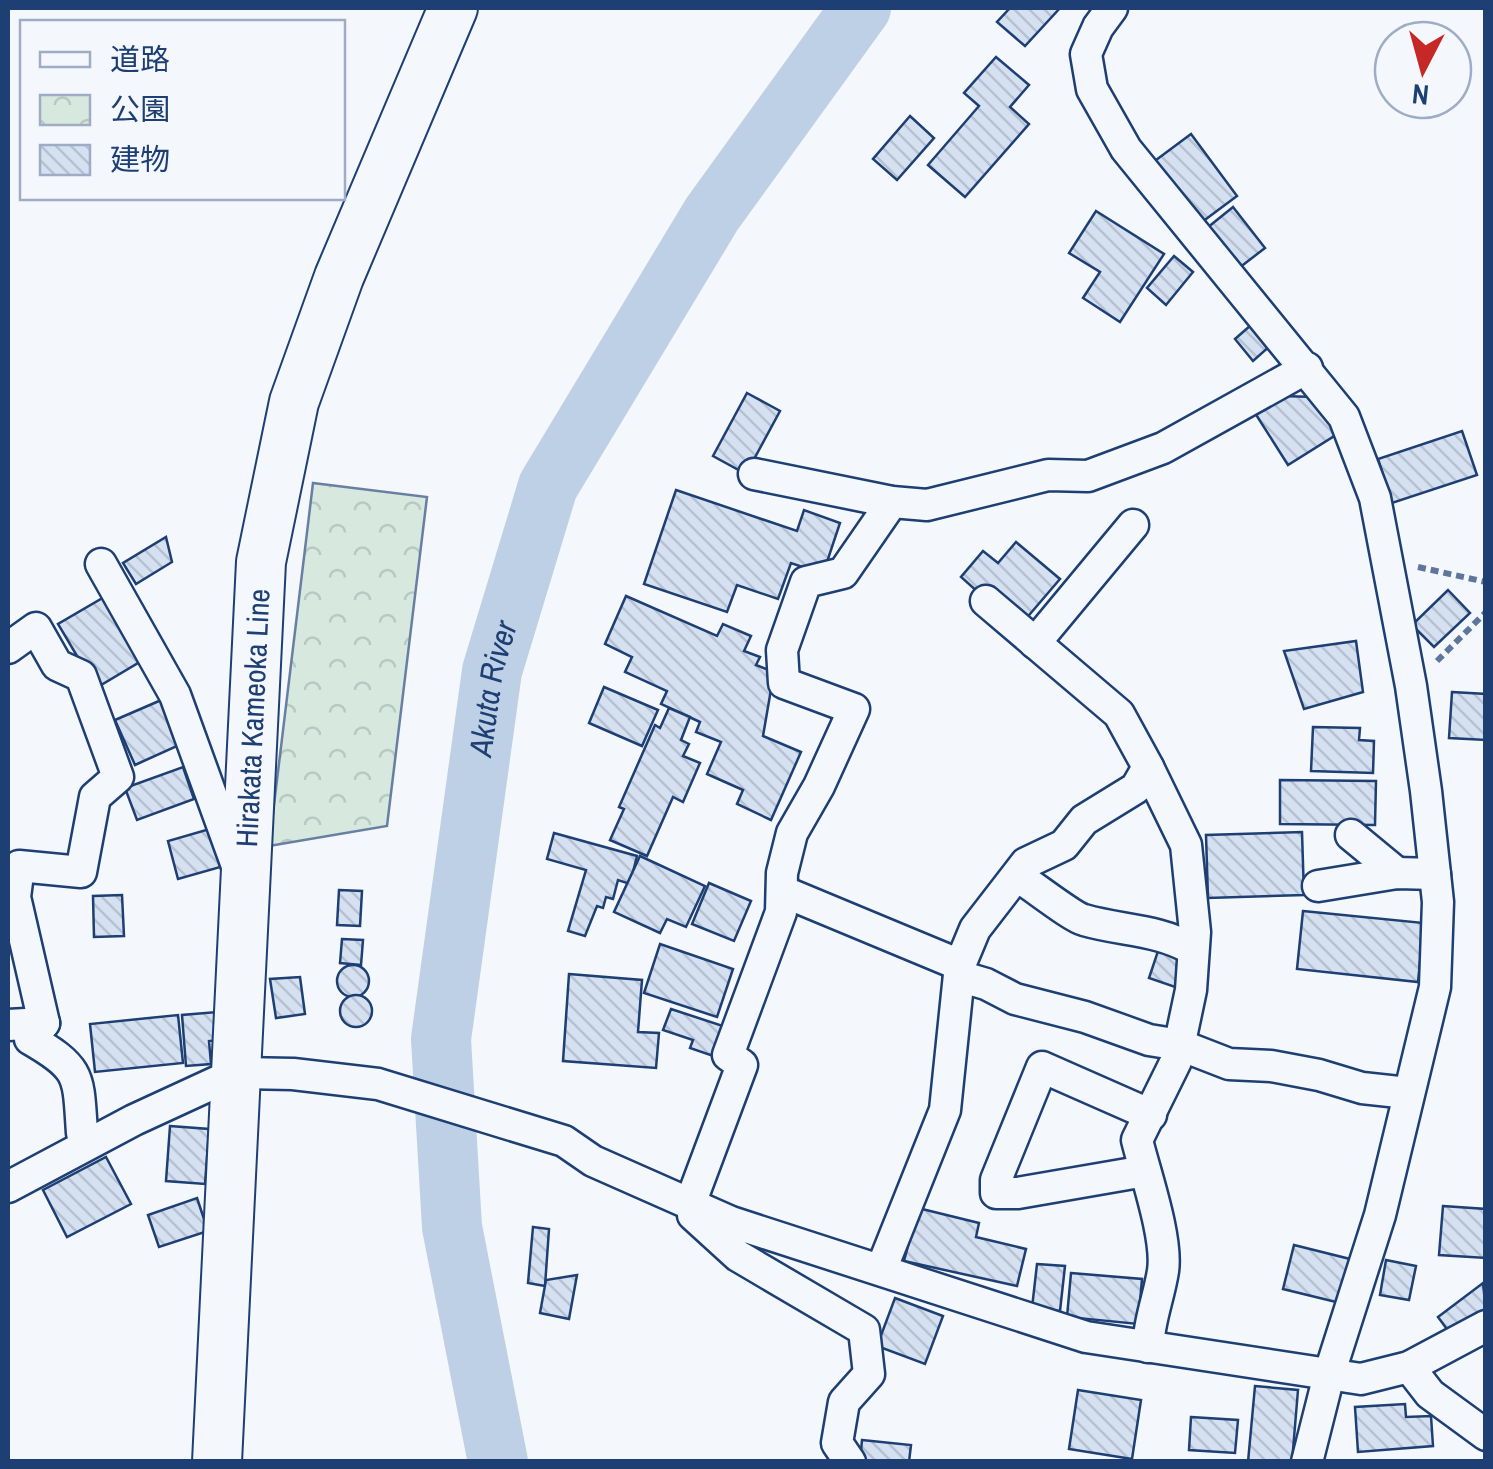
<svg xmlns="http://www.w3.org/2000/svg" width="1493" height="1469" viewBox="0 0 1493 1469" font-family="'Archivo Narrow','Noto Sans JP',sans-serif">
	<style>
		.park { fill: url(#park-crowns); stroke: #687fa3; stroke-width: 2.5 }
		.lines { fill: none; stroke-linecap: round; stroke-linejoin: round }
		.river { stroke: #bed0e5; stroke-width: 60 }
		.building { fill: url(#building-back-hatch); stroke: #1d3f73; stroke-width: 2.5 }
		.minor-casing { stroke: #1d3f73; stroke-width: 35 }
		.primary-casing { stroke: #1d3f73; stroke-width: 52 }
		.path { stroke: #5e769c; stroke-width: 6; stroke-dasharray: 8 5; stroke-linecap: butt }
		.minor { stroke: #f4f7fb; stroke-width: 30 }
		.primary { stroke: #f4f7fb; stroke-width: 48 }
		.labels { text-anchor: middle; stroke-width: 8; stroke-linejoin: round; paint-order: stroke }
		.street-label { font-size: 30px; fill: #1d3f73; stroke: #f4f7fb }
		.water-label { font-size: 32px; font-style: italic; fill: #1d3f73; stroke: #f4f7fb }
	</style>
	<defs>
		<pattern id="park-crowns" width="20" height="18" patternUnits="userSpaceOnUse" patternTransform="scale(2.5)"><rect width="20" height="18" fill="#d7e8df"/><path d="M2 6a3 3 0 1 1 6 0M12 15a3 3 0 1 1 6 0" fill="none" stroke="#b8c8c3"/></pattern>
		<pattern id="building-back-hatch" width="6" height="6" patternUnits="userSpaceOnUse" patternTransform="scale(2.5)"><rect width="6" height="6" fill="#d5e0f0"/><path d="M-1 5l2 2M0 0l6 6M5-1l2 2" fill="none" stroke="#b6c1d1"/></pattern>
	</defs>
	<rect width="100%" height="100%" fill="#f4f7fb"/>
	<polygon class="park" points="313,483 427,497 387,826 269,846"/>
	<g class="lines">
		<path class="river" id="s1" d="M498 1462 452 1227 441 1039 492 671 548 486 712 214 861 8"/>
	</g>
	<g class="building">
		<polygon points="1010,8 1060,8 1025,46 997,22"/>
		<polygon points="996,57 1029,85 1010,107 1029,124 965,197 928,165 979,106 964,93"/>
		<polygon points="910,116 934,138 897,180 873,159"/>
		<polygon points="1191,134 1237,196 1198,225 1152,163"/>
		<polygon points="1233,207 1265,248 1239,268 1207,228"/>
		<polygon points="1096,211 1164,254 1120,322 1083,298 1100,272 1069,253"/>
		<polygon points="1174,256 1193,272 1166,305 1147,288"/>
		<polygon points="1251,325 1270,346 1253,361 1235,339"/>
		<polygon points="747,393 780,411 746,474 713,456"/>
		<polygon points="1281,396 1316,397 1339,433 1288,465 1255,413"/>
		<polygon points="1462,431 1477,475 1392,503 1378,459"/>
		<polygon points="676,490 797,531 804,510 840,523 823,574 791,563 778,599 737,585 727,612 644,584"/>
		<polygon points="166,537 172,562 136,584 123,563"/>
		<polygon points="1016,542 1060,579 1018,628 961,577 983,551 998,563"/>
		<polygon points="1448,590 1470,613 1434,647 1412,625"/>
		<polygon points="106,596 143,660 96,688 58,624"/>
		<polygon points="626,596 717,636 723,624 751,636 744,651 760,657 756,665 774,672 763,736 801,752 771,820 737,804 743,790 707,774 721,742 696,732 700,722 661,704 667,691 625,672 632,657 605,644"/>
		<polygon points="1356,641 1363,692 1304,709 1284,651"/>
		<polygon points="604,687 658,710 642,746 589,723"/>
		<polygon points="1452,692 1486,694 1486,740 1449,738"/>
		<polygon points="166,698 186,742 135,765 115,720"/>
		<polygon points="669,708 690,717 681,740 689,744 683,756 700,763 683,802 673,797 647,856 610,840 624,809 619,807 655,725 660,728"/>
		<polygon points="1313,727 1360,728 1359,740 1374,741 1373,773 1311,771"/>
		<polygon points="183,767 194,799 137,820 125,788"/>
		<polygon points="1280,780 1376,781 1375,825 1280,824"/>
		<polygon points="213,828 224,866 178,879 168,841"/>
		<polygon points="1302,832 1304,895 1208,898 1206,835"/>
		<polygon points="554,833 637,856 630,884 618,880 613,899 606,897 603,908 597,906 585,936 568,931 586,870 547,859"/>
		<polygon points="640,856 705,886 686,927 667,919 660,933 614,912"/>
		<polygon points="709,883 751,901 734,941 692,924"/>
		<polygon points="339,890 362,891 360,926 337,925"/>
		<polygon points="122,895 124,936 94,937 93,896"/>
		<polygon points="1303,911 1424,923 1418,982 1297,969"/>
		<polygon points="342,939 363,940 361,965 340,963"/>
		<polygon points="660,944 733,969 717,1017 644,993"/>
		<polygon points="1158,951 1184,960 1175,987 1149,978"/>
		<circle cx="353" cy="981" r="16"/>
		<polygon points="569,974 642,980 638,1032 659,1033 656,1068 563,1061"/>
		<polygon points="300,977 305,1014 276,1018 270,979"/>
		<circle cx="356" cy="1011" r="16"/>
		<polygon points="671,1009 729,1028 719,1058 690,1048 693,1040 663,1030"/>
		<polygon points="217,1012 219,1040 209,1041 211,1064 186,1066 182,1015"/>
		<polygon points="178,1015 183,1063 95,1072 90,1024"/>
		<polygon points="170,1126 209,1129 205,1184 166,1181"/>
		<polygon points="106,1157 131,1204 67,1237 43,1190"/>
		<polygon points="197,1198 208,1231 159,1247 148,1215"/>
		<polygon points="1443,1206 1486,1209 1486,1258 1439,1255"/>
		<polygon points="918,1208 979,1223 976,1237 1026,1249 1017,1286 904,1261"/>
		<polygon points="533,1227 549,1229 545,1286 528,1283"/>
		<polygon points="1294,1245 1350,1259 1340,1303 1283,1289"/>
		<polygon points="1386,1260 1416,1266 1409,1300 1380,1295"/>
		<polygon points="1037,1264 1065,1266 1060,1311 1032,1308"/>
		<polygon points="1071,1273 1142,1279 1138,1324 1067,1317"/>
		<polygon points="577,1275 569,1319 540,1313 546,1280"/>
		<polygon points="1483,1283 1486,1311 1452,1336 1438,1317"/>
		<polygon points="895,1298 943,1316 925,1364 877,1346"/>
		<polygon points="1255,1386 1298,1390 1292,1462 1248,1462"/>
		<polygon points="1078,1390 1141,1400 1132,1459 1069,1449"/>
		<polygon points="1405,1404 1406,1417 1431,1416 1433,1446 1358,1452 1355,1407"/>
		<polygon points="1191,1417 1238,1420 1235,1453 1189,1450"/>
		<polygon points="862,1440 911,1445 909,1462 860,1462"/>
	</g>
	<g class="lines">
		<defs>
			<g id="minor">
				<polyline points="1112,8 1098,27 1086,54 1092,89 1126,149 1344,417 1375,498 1411,686 1426,791 1438,902 1435,987 1380,1215 1329,1375 1307,1462"/>
				<polyline points="754,474 892,502 927,505 1048,475 1088,476 1163,448 1307,368"/>
				<polyline points="101,564 175,695 237,866"/>
				<polyline points="986,601 1119,714 1148,767"/>
				<polyline points="1035,643 1133,525"/>
				<path d="M8 648 36 628 57 665 81 676 118 777 95 797 81 872 19 866 15 897 44 1023 30 1039C82 1069 78 1076 82 1133"/>
				<polyline points="1351,835 1397,873"/>
				<path d="M1017 876C1032 885 1072 917 1084 920 1122 931 1157 929 1192 949"/>
				<polyline points="1318,886 1397,873 1435,874"/>
				<polyline points="782,891 960,965"/>
				<polyline points="959,976 986,984 1015,999 1085,1017 1149,1040 1180,1045 1229,1064 1271,1066 1319,1075 1362,1088 1408,1093"/>
				<polyline points="8,1025 44,1023"/>
				<polyline points="1145,1171 1018,1193 996,1193 996,1180 1042,1067 1151,1115"/>
				<polyline points="8,1187 134,1120 236,1073 293,1074 378,1084 564,1141 593,1161 731,1222 1086,1337 1361,1379 1409,1367 1486,1326"/>
				<polyline points="690,1204 742,1065 728,1055 781,912 782,873 792,833 819,786 854,709 784,683 782,650 806,582 843,573 892,502"/>
				<polyline points="693,1215 738,1256 864,1330 869,1374 844,1402 837,1443 850,1462"/>
				<path d="M881 1270 945 1110 960 965 975 929 1026 863 1064 845 1084 820 1136 788 1148 767 1186 845 1195 932 1191 990 1176 1061 1137 1140C1145 1173 1168 1238 1163 1271 1159 1297 1149 1320 1148 1347"/>
				<polyline points="1409,1367 1430,1394 1486,1435"/>
			</g>
			<g id="primary">
				<path id="s2" d="M217 1462 261 562 294 402 339 277 453 8"/>
			</g>
		</defs>
		<use href="#minor" class="minor-casing"/>
		<use href="#primary" class="primary-casing"/>
		<g class="path">
			<polyline points="1418,567 1486,582"/>
			<polyline points="1437,661 1486,612"/>
		</g>
		<use href="#minor" class="minor"/>
		<use href="#primary" class="primary"/>
	</g>
	<g class="labels">
		<g class="street-label">
			<text dy="10" stroke="none"><textPath href="#s2" startOffset="745">Hirakata Kameoka Line</textPath></text>
		</g>
		<g class="water-label">
			<text dy="11" stroke="none"><textPath href="#s1" startOffset="782">Akuta River</textPath></text>
		</g>
	</g>
	<rect width="1493" height="1469" fill="none" stroke="#1d3f73" stroke-width="20"/>
	<rect x="20" y="20" width="325" height="180" fill="#f4f7fb" stroke="#9eadc5" stroke-width="2.5"/>
	<rect x="40" y="52" width="50" height="15" fill="#f4f7fb" stroke="#9eadc5" stroke-width="2.5"/>
	<text x="110" y="70" font-size="30" fill="#1d3f73">道路</text>
	<rect x="40" y="95" width="50" height="30" fill="url(#park-crowns)" stroke="#9eadc5" stroke-width="2.5"/>
	<text x="110" y="120" font-size="30" fill="#1d3f73">公園</text>
	<rect x="40" y="145" width="50" height="30" fill="url(#building-back-hatch)" stroke="#9eadc5" stroke-width="2.5"/>
	<text x="110" y="170" font-size="30" fill="#1d3f73">建物</text>
	<g transform="translate(1423 70) rotate(186)"><circle r="48" fill="#f4f7fb" stroke="#9eadc5" stroke-width="2.5"/>
	<path d="M0-8L18 38L0 25L-18 38Z" fill="#c62828"/>
	<text y="-15" font-size="28" font-weight="bold" text-anchor="middle" fill="#1d3f73">N</text>
	</g>
</svg>
